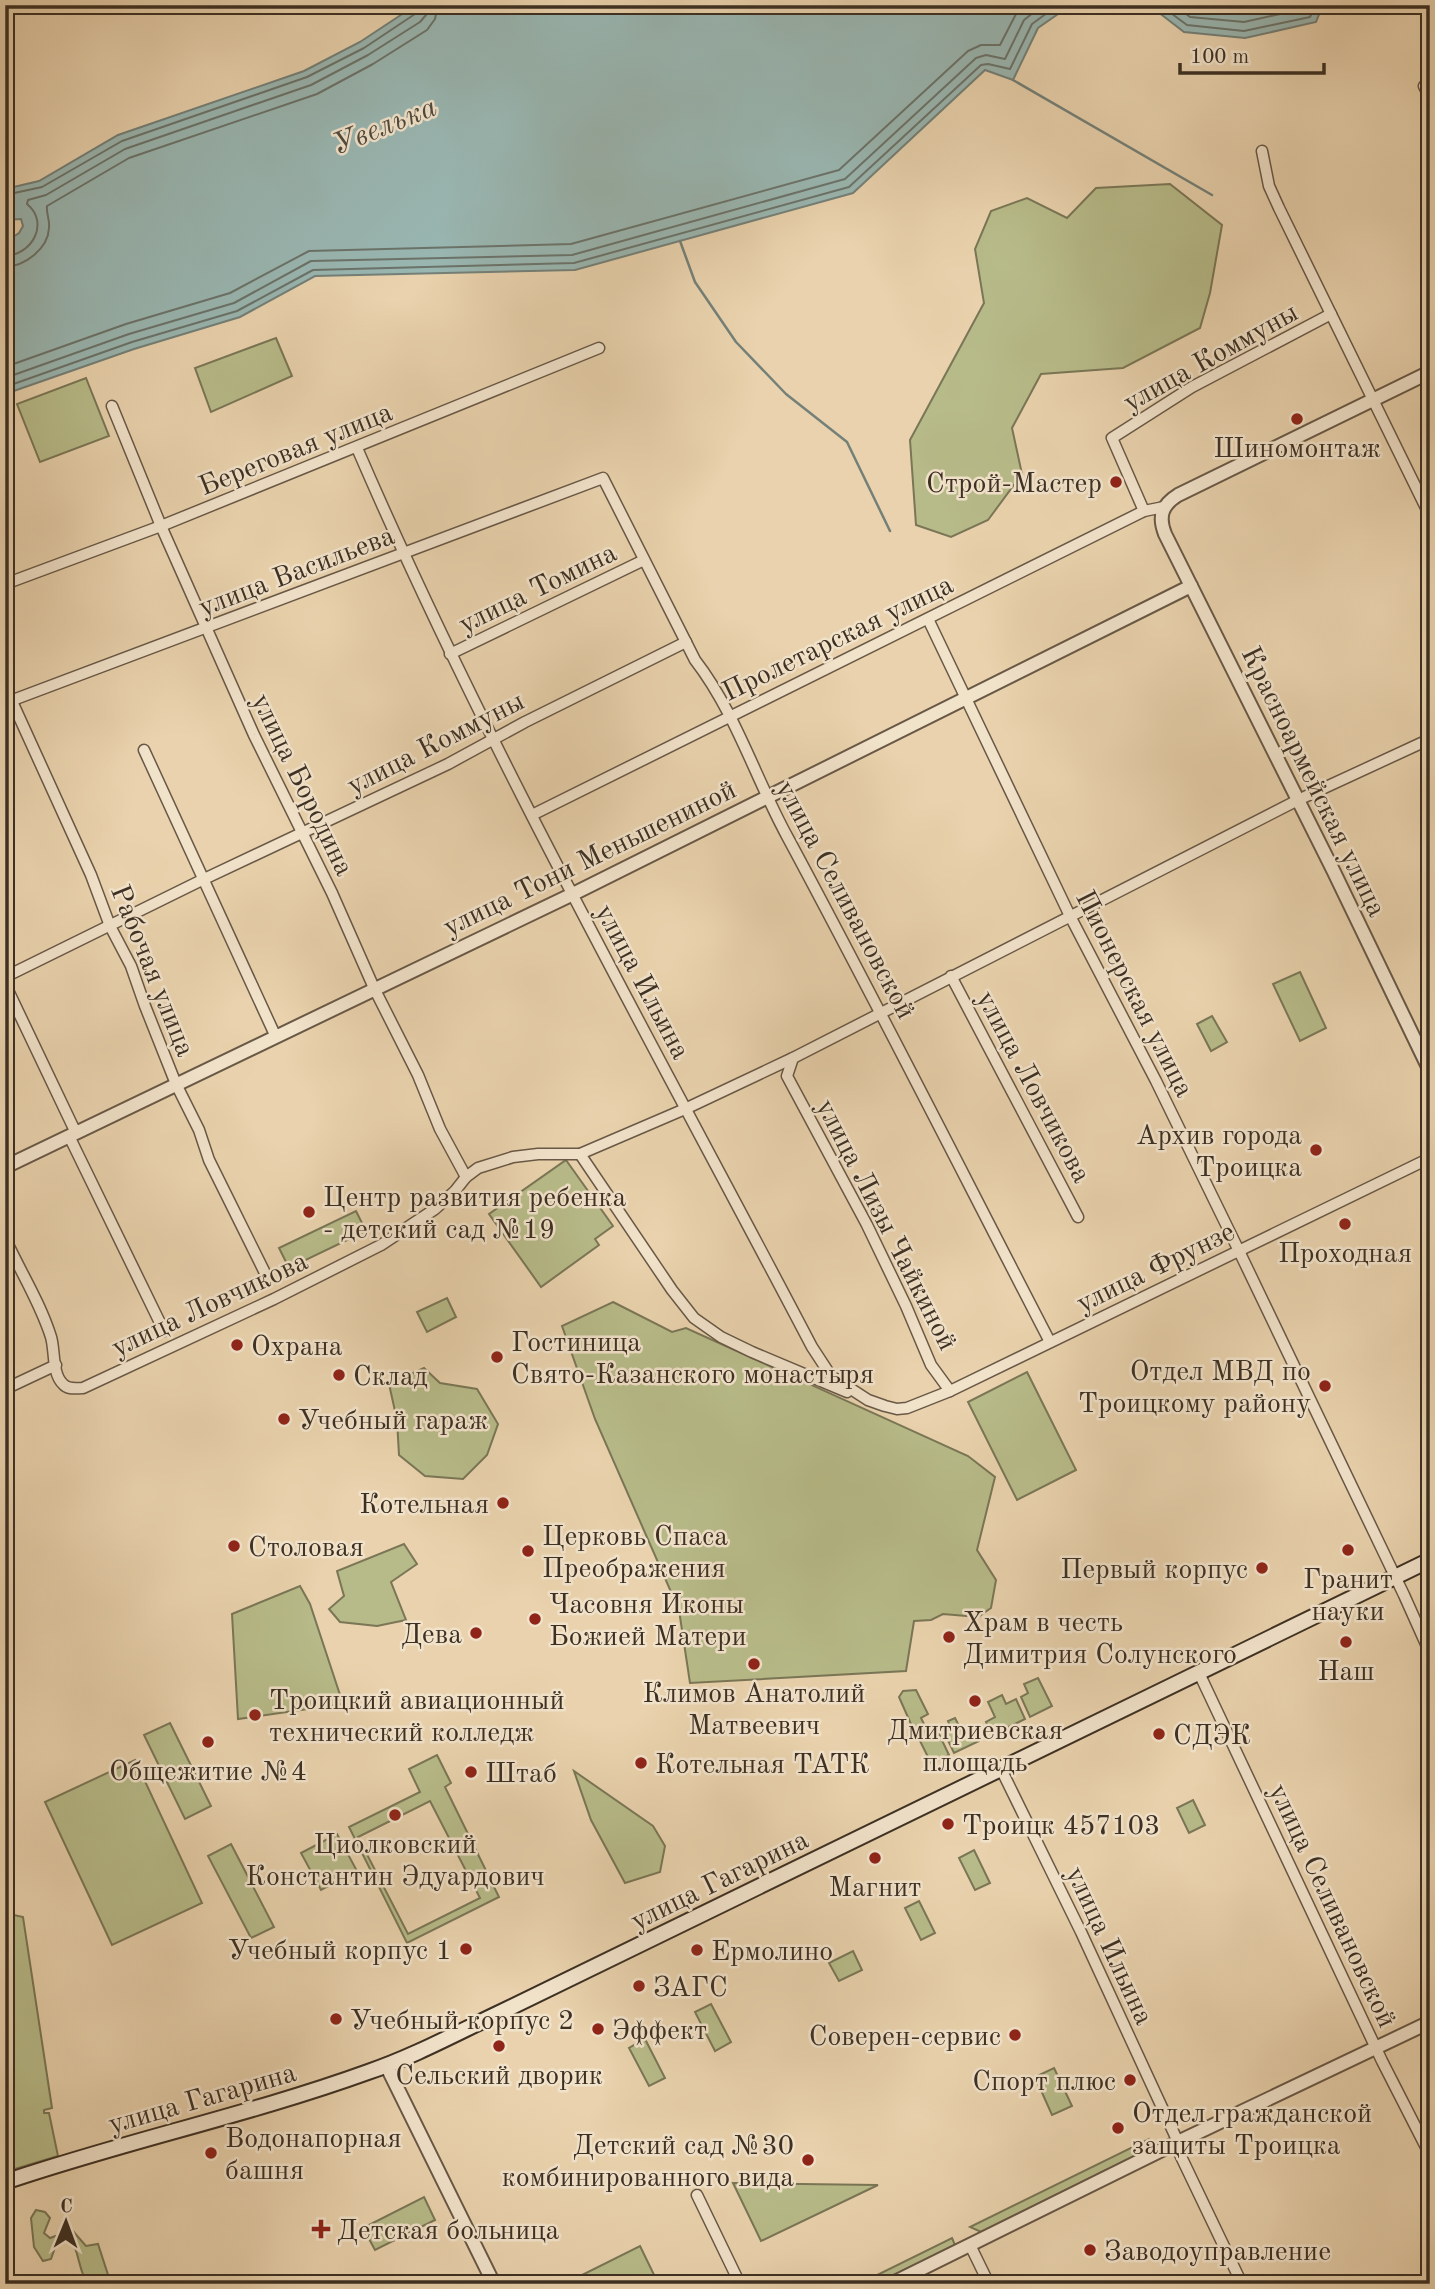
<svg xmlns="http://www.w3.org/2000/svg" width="1435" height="2289" viewBox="0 0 1435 2289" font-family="'Old Standard TT',serif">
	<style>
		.green { fill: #b7bb89; stroke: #7a7656; stroke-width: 2; fill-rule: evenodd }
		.water { fill: #99b6b1; stroke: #748078; stroke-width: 2 }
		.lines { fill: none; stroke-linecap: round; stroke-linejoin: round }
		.shore { stroke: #6b736a; stroke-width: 2 }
		.stream { stroke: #748078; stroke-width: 2.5 }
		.minor-casing { stroke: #685846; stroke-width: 13 }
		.tertiary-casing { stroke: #685846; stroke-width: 16 }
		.secondary-casing { stroke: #3d3023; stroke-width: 18 }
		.minor { stroke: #f1e2ca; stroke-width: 10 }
		.tertiary { stroke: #f1e2ca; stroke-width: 12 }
		.secondary { stroke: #f1e2ca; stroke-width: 14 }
		.poi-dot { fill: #8f2418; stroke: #f1e2ca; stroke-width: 2.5 }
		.labels { text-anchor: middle; stroke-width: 5; stroke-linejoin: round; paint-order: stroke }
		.street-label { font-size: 28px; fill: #3d3023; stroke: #f1e2ca }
		.poi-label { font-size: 28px; fill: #3d3023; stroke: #f1e2ca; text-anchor: start }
		.water-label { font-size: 30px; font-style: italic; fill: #4f4b3f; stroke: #f1e2ca }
	</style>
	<rect width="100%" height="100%" fill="#e9d2ad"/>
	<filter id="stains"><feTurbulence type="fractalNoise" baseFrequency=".00286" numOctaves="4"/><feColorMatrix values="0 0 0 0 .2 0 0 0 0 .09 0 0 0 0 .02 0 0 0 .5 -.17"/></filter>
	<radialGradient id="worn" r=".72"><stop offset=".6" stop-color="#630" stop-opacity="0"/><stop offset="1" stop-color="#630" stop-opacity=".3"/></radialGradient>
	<g class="green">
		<polygon points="1170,184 1222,225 1210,293 1200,328 1123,368 1041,374 1012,428 1022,474 988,520 951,537 916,525 910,440 984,303 975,249 991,211 1027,198 1067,218 1096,188"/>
		<polygon points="276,338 292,376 211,412 195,368"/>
		<polygon points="86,378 109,436 40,462 17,404"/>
		<polygon points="1300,972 1326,1028 1300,1041 1273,984"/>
		<polygon points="1212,1016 1227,1042 1211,1051 1197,1024"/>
		<polygon points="566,1160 613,1226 595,1239 599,1245 541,1287 489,1214"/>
		<polygon points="356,1211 366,1231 289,1268 279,1248"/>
		<polygon points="447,1298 456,1317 427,1332 417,1312"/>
		<polygon points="613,1302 672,1332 686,1328 968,1456 995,1477 977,1550 996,1580 991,1608 978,1617 943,1614 931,1620 914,1621 906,1671 690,1683 679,1610 595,1419 562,1326"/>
		<polygon points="424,1368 440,1383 477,1389 498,1424 487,1455 463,1479 425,1476 399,1455 397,1420 389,1384"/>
		<polygon points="1027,1372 1076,1470 1017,1500 968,1402"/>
		<polygon points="404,1544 417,1564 391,1582 406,1620 377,1626 340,1622 329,1609 344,1596 337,1571"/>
		<polygon points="300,1586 310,1604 343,1704 238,1719 232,1614"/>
		<polygon points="1038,1678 1052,1706 1030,1717 1021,1697 1028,1693 1024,1684"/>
		<polygon points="916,1690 928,1714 921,1718 925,1726 914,1731 899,1697 903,1691"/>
		<polygon points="1002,1695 1006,1704 1016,1699 1025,1719 992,1735 986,1722 995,1717 988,1702"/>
		<polygon points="955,1718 962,1732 973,1727 979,1741 954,1753 944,1732 951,1729 948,1721"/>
		<polygon points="170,1723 211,1806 185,1819 144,1735"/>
		<polygon points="927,1730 931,1737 939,1734 949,1755 931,1763 917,1735"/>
		<path d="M437 1755 451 1783 445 1787 499 1897 407 1943 349 1827 420 1792 409 1769ZM430 1801 480 1898 408 1934 358 1837Z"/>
		<polygon points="135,1760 202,1903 112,1945 45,1802"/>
		<polygon points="574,1771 653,1826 665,1846 660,1872 625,1883 591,1820"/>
		<polygon points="1193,1800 1205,1825 1189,1833 1177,1808"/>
		<polygon points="337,1834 357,1871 321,1890 301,1853"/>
		<polygon points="231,1844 274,1927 251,1938 208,1856"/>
		<polygon points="974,1850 990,1883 975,1890 959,1858"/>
		<polygon points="919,1901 935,1933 921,1940 905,1908"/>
		<polygon points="5,1913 23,1917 52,2108 44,2110 44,2113 49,2113 58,2156 5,2172"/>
		<polygon points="853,1951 862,1970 839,1981 829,1963"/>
		<polygon points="711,2004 731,2042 715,2051 695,2012"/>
		<polygon points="645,2039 665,2078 649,2086 629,2048"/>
		<polygon points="1054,2068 1072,2106 1052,2115 1035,2077"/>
		<polygon points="1149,2139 1153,2147 981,2232 970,2227"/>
		<polygon points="733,2183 878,2185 761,2241"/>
		<polygon points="424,2197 435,2220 375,2250 363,2228"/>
		<path d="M36 2210 45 2212 50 2218 44 2233 50 2238 72 2230 86 2246 98 2244 111 2284H88C78 2271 80 2253 71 2240L57 2242 51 2259 43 2261 34 2247 31 2218Z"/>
		<polygon points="952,2238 955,2245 876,2284 859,2284"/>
		<polygon points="640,2246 658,2283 579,2284 576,2278"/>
	</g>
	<g class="water">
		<polygon points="416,5 1071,5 1038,28 1013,80 985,70 853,193 575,270 315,276 240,317 134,349 5,394 5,242 19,233 23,226 21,219 5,220 5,189 39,181 118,135 304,71 360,42"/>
		<polygon points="1149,5 1323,5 1316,22 1245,38 1184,32"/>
	</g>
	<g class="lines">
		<g class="shore">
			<polyline points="1160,5 1187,25 1244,31 1310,17 1316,5"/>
			<polyline points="1175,5 1190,17 1244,22 1303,9 1306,5"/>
			<polyline points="1192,5 1243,12 1273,5"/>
			<polyline points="5,195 42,187 122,141 307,77 364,48 415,14 419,5"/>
			<path d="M5 256C32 255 50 223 27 204L28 200 46 195 125 149 311 85 368 55 420 22 426 15 428 5"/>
			<path d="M5 267C25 266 48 249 49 228 50 220 46 213 47 206L129 158 317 94 373 64 427 30 435 19 438 5"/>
			<polyline points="5,367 126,324 230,293 309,251 571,244 839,170 968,51 981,45 1000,45 1016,14 1025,5"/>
			<polyline points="5,378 129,334 234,303 311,261 572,255 845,179 976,58 986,55 1005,59 1024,20 1043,5"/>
			<polyline points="5,387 132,342 237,311 313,270 574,263 849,187 981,65 988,64 1010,69 1032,24 1058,5"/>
		</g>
		<g class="stream">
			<polyline points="1013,80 1212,195"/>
			<polyline points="680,241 695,282 736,342 786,394 847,442 890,531"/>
		</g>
		<defs>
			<g id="minor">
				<polyline points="1424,86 1430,98"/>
				<polyline points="1262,151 1269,186 1279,208 1430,516"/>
				<polyline points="112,406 161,526 254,735 332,893 374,988 418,1075 440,1129 466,1177"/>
				<path d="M357 448C490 756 656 1049 812 1347L831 1376 868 1400 885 1406 897 1409 907 1408 950 1391 1430 1158"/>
				<polyline points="1144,511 1112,438 1192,387 1331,314"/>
				<polyline points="5,584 161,526 599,348"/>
				<polyline points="928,619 1070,916 1156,1081 1239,1251 1404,1595 1430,1653"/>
				<polyline points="450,654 644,560"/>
				<polyline points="5,686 91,875 110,926 131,966 145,1006 176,1084 199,1130 209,1160 264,1271"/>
				<path d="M5 703 603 478 695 660C736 713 756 780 788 838 878 1005 963 1174 1050 1342"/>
				<polyline points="144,750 275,1035"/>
				<polyline points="532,815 1144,511 1164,507"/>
				<polyline points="951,976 1078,1217"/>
				<polyline points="5,977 202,880 448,764 525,722 686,642"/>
				<polyline points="5,984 76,1133"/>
				<polyline points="793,1058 787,1076 867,1225 906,1306 931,1365 950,1391"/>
				<polyline points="69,1136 164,1331"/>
				<polyline points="580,1154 672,1290 694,1318 721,1337 752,1352 847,1392"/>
				<path d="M5 1238C20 1271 40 1302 51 1337 55 1350 52 1374 63 1384 68 1390 76 1388 83 1388L274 1299 381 1245 435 1209 455 1191 466 1177 478 1168 513 1157 538 1154H580L685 1109 793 1058 1298 800 1430 739"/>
				<polyline points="5,1389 56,1365"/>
				<polyline points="1199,1673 1382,2061 1430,2155"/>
				<polyline points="1001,1769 1081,1932 1178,2142"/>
				<polyline points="1175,2144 1242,2284"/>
				<polyline points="697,2195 740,2284"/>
				<polyline points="970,2245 989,2284"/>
			</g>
			<g id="tertiary">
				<path d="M1430 372 1178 495C1162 505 1158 516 1165 534L1333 870 1430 1071"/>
				<polyline points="5,1167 573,894 1191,586"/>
				<polyline points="386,2065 494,2284"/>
				<polyline points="891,2284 1178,2142 1430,2022"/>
			</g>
			<path id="secondary" d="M5 2182C125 2141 249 2115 368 2072 412 2057 453 2035 495 2015L1430 1560"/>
		</defs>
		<use href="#minor" class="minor-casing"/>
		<use href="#tertiary" class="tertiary-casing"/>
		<use href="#secondary" class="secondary-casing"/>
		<use href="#minor" class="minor"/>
		<use href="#tertiary" class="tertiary"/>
		<use href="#secondary" class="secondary"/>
	</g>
	<g class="poi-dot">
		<circle cx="1297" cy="419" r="7"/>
		<circle cx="1116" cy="482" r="7"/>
		<circle cx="1316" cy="1150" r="7"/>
		<circle cx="309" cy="1212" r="7"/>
		<circle cx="1345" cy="1224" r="7"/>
		<circle cx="237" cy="1345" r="7"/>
		<circle cx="497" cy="1357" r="7"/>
		<circle cx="339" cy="1375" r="7"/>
		<circle cx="1325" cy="1386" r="7"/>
		<circle cx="284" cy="1419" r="7"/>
		<circle cx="503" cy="1503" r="7"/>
		<circle cx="234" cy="1546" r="7"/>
		<circle cx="1348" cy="1550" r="7"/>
		<circle cx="528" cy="1551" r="7"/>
		<circle cx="1262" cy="1568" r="7"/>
		<circle cx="535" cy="1619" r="7"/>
		<circle cx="476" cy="1633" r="7"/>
		<circle cx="949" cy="1637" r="7"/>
		<circle cx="1346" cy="1642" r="7"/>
		<circle cx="754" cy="1664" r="7"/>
		<circle cx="975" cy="1701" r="7"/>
		<circle cx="255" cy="1715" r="7"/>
		<circle cx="1159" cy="1734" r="7"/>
		<circle cx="208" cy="1742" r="7"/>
		<circle cx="641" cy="1763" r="7"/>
		<circle cx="471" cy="1772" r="7"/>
		<circle cx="395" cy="1815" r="7"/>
		<circle cx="948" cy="1824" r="7"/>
		<circle cx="875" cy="1858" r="7"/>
		<circle cx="466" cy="1949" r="7"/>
		<circle cx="697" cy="1950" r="7"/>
		<circle cx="639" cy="1986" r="7"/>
		<circle cx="336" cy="2019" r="7"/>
		<circle cx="598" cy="2029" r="7"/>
		<circle cx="1015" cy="2035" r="7"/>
		<circle cx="499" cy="2046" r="7"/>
		<circle cx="1130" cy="2080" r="7"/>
		<circle cx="1118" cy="2128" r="7"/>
		<circle cx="211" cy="2153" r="7"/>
		<circle cx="808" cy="2160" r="7"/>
		<path d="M317.5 2218.5h7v7h7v7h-7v7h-7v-7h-7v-7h7z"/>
		<circle cx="1090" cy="2250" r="7"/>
	</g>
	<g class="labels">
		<g class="street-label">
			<text transform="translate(1210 356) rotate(-29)" y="10">улица Коммуны</text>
			<text transform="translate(295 448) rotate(-22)" y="10">Береговая улица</text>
			<text transform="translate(296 570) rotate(-21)" y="10">улица Васильева</text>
			<text transform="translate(537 587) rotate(-26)" y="10">улица Томина</text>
			<text transform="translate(837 637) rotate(-26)" y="10">Пролетарская улица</text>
			<text transform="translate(435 742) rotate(-27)" y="10">улица Коммуны</text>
			<text transform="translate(1315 781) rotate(64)" y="10">Красноармейская улица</text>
			<text transform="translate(304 784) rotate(64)" y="10">улица Бородина</text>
			<text transform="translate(589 857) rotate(-26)" y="10">улица Тони Меньшениной</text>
			<text transform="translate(847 899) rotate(62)" y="10">улица Селивановской</text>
			<text transform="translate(154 970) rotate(68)" y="10">Рабочая улица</text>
			<text transform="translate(644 981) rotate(62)" y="10">улица Ильина</text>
			<text transform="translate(1136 993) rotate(63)" y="10">Пионерская улица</text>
			<text transform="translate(1035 1086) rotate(62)" y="10">улица Ловчикова</text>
			<text transform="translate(888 1224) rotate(63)" y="10">улица Лизы Чайкиной</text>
			<text transform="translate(1155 1266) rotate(-26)" y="10">улица Фрунзе</text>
			<text transform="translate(209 1303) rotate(-25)" y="10">улица Ловчикова</text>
			<text transform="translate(719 1879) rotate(-26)" y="10">улица Гагарина</text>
			<text transform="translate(1334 1905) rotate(65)" y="10">улица Селивановской</text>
			<text transform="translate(1111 1945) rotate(65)" y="10">улица Ильина</text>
			<text transform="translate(202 2097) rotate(-16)" y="10">улица Гагарина</text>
		</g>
		<g class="poi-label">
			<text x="1297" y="457" text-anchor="middle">Шиномонтаж</text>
			<text x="1102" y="492" text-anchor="end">Строй-Мастер</text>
			<text x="1302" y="1144" text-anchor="end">Архив города<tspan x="1302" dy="32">Троицка</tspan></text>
			<text x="323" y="1206">Центр развития ребенка<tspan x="323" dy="32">- детский сад №19</tspan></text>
			<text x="1345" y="1262" text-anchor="middle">Проходная</text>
			<text x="511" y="1351">Гостиница<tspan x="511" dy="32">Свято-Казанского монастыря</tspan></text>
			<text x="251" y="1355">Охрана</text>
			<text x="1311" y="1380" text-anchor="end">Отдел МВД по<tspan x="1311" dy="32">Троицкому району</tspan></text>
			<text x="353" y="1385">Склад</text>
			<text x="298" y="1429">Учебный гараж</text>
			<text x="489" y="1513" text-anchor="end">Котельная</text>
			<text x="542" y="1545">Церковь Спаса<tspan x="542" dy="32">Преображения</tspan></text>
			<text x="248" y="1556">Столовая</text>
			<text x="1248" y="1578" text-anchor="end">Первый корпус</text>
			<text x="1348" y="1588" text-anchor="middle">Гранит<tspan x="1348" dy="32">науки</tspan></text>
			<text x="549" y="1613">Часовня Иконы<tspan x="549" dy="32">Божией Матери</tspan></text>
			<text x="963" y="1631">Храм в честь<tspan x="963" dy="32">Димитрия Солунского</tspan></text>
			<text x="462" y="1643" text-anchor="end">Дева</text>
			<text x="1346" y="1680" text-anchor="middle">Наш</text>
			<text x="754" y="1702" text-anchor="middle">Климов Анатолий<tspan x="754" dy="32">Матвеевич</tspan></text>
			<text x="269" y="1709">Троицкий авиационный<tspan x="269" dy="32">технический колледж</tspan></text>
			<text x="975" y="1739" text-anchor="middle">Дмитриевская<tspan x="975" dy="32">площадь</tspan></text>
			<text x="1173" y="1744">СДЭК</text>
			<text x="655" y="1773">Котельная ТАТК</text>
			<text x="208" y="1780" text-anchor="middle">Общежитие №4</text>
			<text x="485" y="1782">Штаб</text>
			<text x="962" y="1834">Троицк 457103</text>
			<text x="395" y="1853" text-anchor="middle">Циолковский<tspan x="395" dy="32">Константин Эдуардович</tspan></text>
			<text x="875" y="1896" text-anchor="middle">Магнит</text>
			<text x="452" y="1959" text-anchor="end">Учебный корпус 1</text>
			<text x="711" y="1960">Ермолино</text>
			<text x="653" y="1996">ЗАГС</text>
			<text x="350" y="2029">Учебный корпус 2</text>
			<text x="612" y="2039">Эффект</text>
			<text x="1001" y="2045" text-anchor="end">Соверен-сервис</text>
			<text x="499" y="2084" text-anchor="middle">Сельский дворик</text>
			<text x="1116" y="2090" text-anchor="end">Спорт плюс</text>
			<text x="1132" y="2122">Отдел гражданской<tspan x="1132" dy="32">защиты Троицка</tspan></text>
			<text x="225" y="2147">Водонапорная<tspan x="225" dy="32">башня</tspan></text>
			<text x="794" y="2154" text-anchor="end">Детский сад №30<tspan x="794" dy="32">комбинированного вида</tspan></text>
			<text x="337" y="2239">Детская больница</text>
			<text x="1104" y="2260">Заводоуправление</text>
		</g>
		<g class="water-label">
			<text transform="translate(384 125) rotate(-22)" y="10">Увелька</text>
		</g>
	</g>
	<rect width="1435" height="2289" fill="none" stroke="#e9d2ad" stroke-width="28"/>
	<rect x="7" y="7" width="1421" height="2275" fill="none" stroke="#3d3023" stroke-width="3.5"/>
	<rect x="14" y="14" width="1407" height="2261" fill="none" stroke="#3d3023" stroke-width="2"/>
	<g transform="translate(66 2222) rotate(1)" stroke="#f1e2ca" stroke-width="5" paint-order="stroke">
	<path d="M0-5L12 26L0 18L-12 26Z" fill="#3d3023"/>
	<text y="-10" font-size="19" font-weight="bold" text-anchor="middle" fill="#3d3023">С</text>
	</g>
	<path d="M1180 63v10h144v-10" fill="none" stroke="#3d3023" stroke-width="3.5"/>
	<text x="1190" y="63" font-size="21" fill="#3d3023" stroke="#f1e2ca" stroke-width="5" paint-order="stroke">100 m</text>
	<rect width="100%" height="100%" filter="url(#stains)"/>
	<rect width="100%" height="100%" fill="url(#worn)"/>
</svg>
